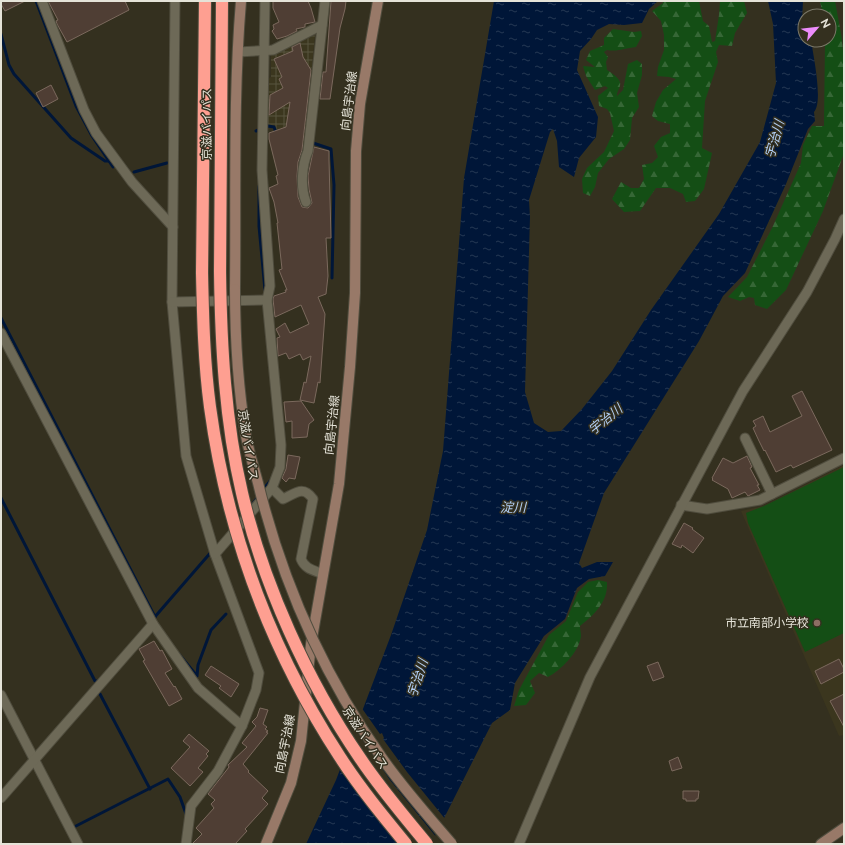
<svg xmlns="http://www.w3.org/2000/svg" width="845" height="845" viewBox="0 0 845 845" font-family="Raleway,'Noto Sans JP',sans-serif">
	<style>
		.built { fill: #3b361e }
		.industrial { fill: url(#industrial-grid) }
		.forest { fill: url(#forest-firs) }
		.garden { fill: #144e15 }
		.water { fill: url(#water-ripples) }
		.pier { fill: #34301f }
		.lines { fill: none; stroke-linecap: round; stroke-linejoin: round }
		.stream { stroke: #001638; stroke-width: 3 }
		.building { fill: #4f3e34; stroke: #7b695d }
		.street-casing { stroke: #504d3e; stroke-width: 11 }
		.secondary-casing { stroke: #504d3e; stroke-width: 12 }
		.street { stroke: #6d6957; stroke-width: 9 }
		.secondary { stroke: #987968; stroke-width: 10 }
		.secondary-bridge-casing { stroke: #504d3e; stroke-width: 12; stroke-linecap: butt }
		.highway-bridge-casing { stroke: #504d3e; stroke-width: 14; stroke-linecap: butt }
		.secondary-bridge { stroke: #987968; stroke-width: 10 }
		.highway-bridge { stroke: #fe9f91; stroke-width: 12 }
		.education-dot { fill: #8d6e63; stroke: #34301f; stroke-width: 1.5 }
		.labels { text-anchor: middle; stroke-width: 3; stroke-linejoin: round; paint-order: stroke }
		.street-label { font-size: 12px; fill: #e5e3d8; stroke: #34301f }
		.poi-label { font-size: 12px; fill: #e5e3d8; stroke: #34301f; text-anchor: end }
		.water-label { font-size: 13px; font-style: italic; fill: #b1cef5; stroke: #34301f }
	</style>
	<defs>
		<pattern id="industrial-grid" width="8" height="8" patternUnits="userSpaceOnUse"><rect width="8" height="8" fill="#3b361e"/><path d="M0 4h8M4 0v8" fill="none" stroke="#57533e"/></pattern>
		<pattern id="forest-firs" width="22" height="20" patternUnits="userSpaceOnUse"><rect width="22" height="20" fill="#144e15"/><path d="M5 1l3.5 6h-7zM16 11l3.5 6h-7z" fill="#366736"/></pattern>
		<pattern id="water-ripples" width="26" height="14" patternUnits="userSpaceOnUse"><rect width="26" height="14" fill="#001638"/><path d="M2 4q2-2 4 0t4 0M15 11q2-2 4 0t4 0" fill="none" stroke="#253854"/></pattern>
	</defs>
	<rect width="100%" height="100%" fill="#34301f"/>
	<polygon class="built" points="844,465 844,735 839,736 741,511 764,506"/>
	<polygon class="industrial" points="315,35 304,144 284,150 274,127 268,126 268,79 271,77 271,55"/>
	<g class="forest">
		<polygon points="663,1 699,1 703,21 709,26 712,42 715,41 719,15 720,1 744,1 747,13 735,33 732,46 719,45 716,52 718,62 705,101 702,148 712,153 704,189 695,201 686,202 683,194 670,188 656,188 640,211 624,212 612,199 621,182 631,188 639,188 644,179 642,165 652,163 658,157 654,146 661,137 670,133 670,124 658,121 652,116 656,102 663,90 676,79 669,77 657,76 658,67 664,50 664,35 661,21 652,11 663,3"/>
		<polygon points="820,1 835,1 842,39 844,65 844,139 843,156 823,211 786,290 767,309 755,305 754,298 749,297 740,301 728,297 747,277 773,226 801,163 803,145 812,126 824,126 825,40 829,40 829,16 823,16"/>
		<path d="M613 29 634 32 641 31 642 36 636 47C625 48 618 52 607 50L604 52 608 57 606 62 607 70C613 74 622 79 620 86 619 90 617 91 617 96L623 90 628 64 637 60 642 64V75L637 93 639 107 632 118 630 140 624 149 609 159 598 173 595 187 590 196 583 193 582 179 587 168 604 152 614 131 610 113 607 109 599 106 598 96 608 88 605 86 595 90 586 76 583 66 595 67 586 60 590 51 604 45V38Z"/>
		<path d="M598 580 607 582C608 602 595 614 580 626 580 629 581 633 581 636 579 652 561 670 548 677L539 673 530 681 535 693 526 705 514 706 519 690 549 635 566 621 578 592 588 582Z"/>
	</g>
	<polygon class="garden" points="844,467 844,633 805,652 748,523 746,513 764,506"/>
	<path class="water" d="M494 1H658L649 9 642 23 624 25 609 24 597 30 591 39 580 51 577 70 598 117 596 137 579 158 574 177 559 167 557 141 553 129 550 132 529 200 530 217 525 392 534 423 548 432 561 431 582 409 612 371 651 310 719 214 760 142 776 83 773 24 768 1H803L802 22 805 29V40H809L812 46C814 59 823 103 814 112L815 121 808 129 786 184 745 273 723 296 699 341 604 493 579 563 582 568 597 562H613L605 576 589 579 577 588 565 619 544 636 515 683 510 710 492 723 431 844H306L336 780 391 635 427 530 443 451 464 178Z"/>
	<g class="pier">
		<polygon points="361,707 380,734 382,733 384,738 383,739 407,772 446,820 437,837 373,755 354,726"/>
		<polygon points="354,727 390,780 437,838 434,844 397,844 338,768"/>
	</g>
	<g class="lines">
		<g class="stream">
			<polyline points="36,1 76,106 92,136 113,167"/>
			<polyline points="1,34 9,65 14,74 71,138 105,161 109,161"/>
			<polyline points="256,131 268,126 274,127 277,135"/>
			<polyline points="313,143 331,149 334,185 332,278"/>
			<polyline points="134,172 167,163"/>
			<polyline points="259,186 259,226 265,290"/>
			<polyline points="1,318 155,617"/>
			<polyline points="262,491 271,480"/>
			<polyline points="1,498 95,681 99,681"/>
			<polyline points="250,507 259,496"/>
			<polyline points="153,619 212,551"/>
			<polyline points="178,653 197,676 198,665 211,630 226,614"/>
			<polyline points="100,694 150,789"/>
			<polyline points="74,827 168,779 180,797 186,814"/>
		</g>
	</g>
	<g class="building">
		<polygon points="1,1 25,1 5,11 1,4"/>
		<polygon points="48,1 125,1 129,10 67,42 57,24 56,21 58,20"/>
		<polygon points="273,1 308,1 311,8 315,22 305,24 305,27 296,29 297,31 287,36 277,39 272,31 274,29 273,25 279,22 273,8"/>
		<polygon points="331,1 346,1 345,9 340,28 330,99 320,99 323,72 326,72"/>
		<polygon points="300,43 303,57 311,70 302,150 298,162 297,176 298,197 302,207 308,208 312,203 309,189 308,176 314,147 329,151 329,160 331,238 326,238 328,276 326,294 318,297 325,314 320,383 318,382 314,403 300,400 304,382 306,383 311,356 303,360 300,354 289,359 286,353 278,356 277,338 280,337 276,329 285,323 290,333 309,324 301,305 275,317 273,299 274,296 286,292 285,290 287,290 279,270 282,269 277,223 278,223 274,202 269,188 278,184 276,176 278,175 269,139 269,133 286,127 290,102 269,115 270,95 283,88 279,79 282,77 274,59 293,51 292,47"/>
		<polygon points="51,85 58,99 43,107 36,93"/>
		<polygon points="802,391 832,450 793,468 791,465 776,472 765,450 764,451 759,441 753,428 756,426 753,421 763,416 770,432 802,416 792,396"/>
		<polygon points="301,401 314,420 309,424 307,437 292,438 292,421 286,422 284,402"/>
		<polygon points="288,455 300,457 295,479 289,478 286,482 282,478 286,469"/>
		<polygon points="747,456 752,467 750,468 759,485 757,485 760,490 748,496 745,492 732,498 728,489 712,480 713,479 712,478 723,458 733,463"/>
		<polygon points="684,523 693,528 692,529 704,538 693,553 682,545 681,548 672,544"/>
		<polygon points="154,641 160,651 162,650 172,669 165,673 174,687 175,686 182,699 169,706 143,661 145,660 139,649"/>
		<polygon points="839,659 844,669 844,672 821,684 815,671"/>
		<polygon points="658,662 664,677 653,681 647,666"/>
		<polygon points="211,666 239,684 231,697 219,688 221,686 205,675"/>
		<polygon points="844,694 844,727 830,701"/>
		<polygon points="260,708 268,710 263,724 267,727 265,729 268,731 266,732 268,733 243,764 249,771 248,772 268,791 262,798 268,804 245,829 247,831 235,844 192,844 202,834 196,828 214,808 211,804 215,800 208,794 229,767 228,765 247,747 242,743 256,726 252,722 257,717"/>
		<polygon points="189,734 209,751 206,754 208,756 198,768 203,772 190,786 171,768 190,747 183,741"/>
		<polygon points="678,757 682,768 672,771 669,761"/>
		<polygon points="683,791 699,791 698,799 696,799 696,801 686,801 686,799 683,799"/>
	</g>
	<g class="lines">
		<defs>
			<g id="street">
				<polyline points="42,1 84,110 96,133 132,182 173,227"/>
				<polyline points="175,1 172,302 186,456 215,554 259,673 256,690 242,726 218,771 191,806 186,844"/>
				<polyline points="238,52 273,50 322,25"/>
				<path d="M306 202C300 187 302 165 308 151L325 1"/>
				<polyline points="172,302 267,300"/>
				<polyline points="1,333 153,624 198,688 242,726"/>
				<polyline points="745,438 772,494"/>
				<path d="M272 488 283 499C296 493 303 485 313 499L301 559C305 569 313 570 323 574"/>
				<polyline points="681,505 707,509 760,500 844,458"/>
				<polyline points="215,554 272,488 280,467 281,445 267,300 270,286 262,170 265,1"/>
				<polyline points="1,695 78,844"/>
				<polyline points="1,798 153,624"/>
				<polyline points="519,844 590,677 743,391 807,292 835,239 844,219"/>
			</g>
			<g id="secondary">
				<path d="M235 289C236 193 233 97 241 1"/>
				<polyline points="266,844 291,783 301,741 311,644 339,484 350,367 355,293 356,151 360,104 378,1"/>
				<polyline points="821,844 844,828"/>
			</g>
		</defs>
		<use href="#street" class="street-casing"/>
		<use href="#secondary" class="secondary-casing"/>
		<use href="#street" class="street"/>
		<use href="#secondary" class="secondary"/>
		<defs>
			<path id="secondary-bridge" d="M235 289C235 338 238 388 246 436 249 452 254 468 258 483 282 581 324 676 382 758 403 788 428 816 452 844"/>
			<g id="highway-bridge">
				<path d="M205 1 202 273C203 318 204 362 210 407 227 532 271 651 340 757 360 788 383 816 406 844"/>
				<path d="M222 1 220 272C221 346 225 421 242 493 263 583 307 681 360 758 380 788 404 816 427 844"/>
			</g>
		</defs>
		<use href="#secondary-bridge" class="secondary-bridge-casing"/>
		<use href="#highway-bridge" class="highway-bridge-casing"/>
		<use href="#secondary-bridge" class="secondary-bridge"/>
		<use href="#highway-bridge" class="highway-bridge"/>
	</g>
	<circle class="education-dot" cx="817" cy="623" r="4"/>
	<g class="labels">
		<g class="street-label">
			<text transform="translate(349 101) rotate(-83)" y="4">向島宇治線</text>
			<text transform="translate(207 124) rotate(-90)" y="4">京滋バイパス</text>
			<text transform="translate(332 425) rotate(-84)" y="4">向島宇治線</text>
			<text transform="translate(248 445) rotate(81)" y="4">京滋バイパス</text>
			<text transform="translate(365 738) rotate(57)" y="4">京滋バイパス</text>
			<text transform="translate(285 744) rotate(-79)" y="4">向島宇治線</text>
		</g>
		<g class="poi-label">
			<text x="809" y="627">市立南部小学校</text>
		</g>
		<g class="water-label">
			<text transform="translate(774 139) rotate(-74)" y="5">宇治川</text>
			<text transform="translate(605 419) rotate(-39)" y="5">宇治川</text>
			<text x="513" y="512">淀川</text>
			<text transform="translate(417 678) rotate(-72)" y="5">宇治川</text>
		</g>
	</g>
	<rect width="845" height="845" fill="none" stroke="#e5e3d8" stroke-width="4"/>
	<g transform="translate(817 28) rotate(62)"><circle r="19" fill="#34301f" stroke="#7b7869"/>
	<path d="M0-3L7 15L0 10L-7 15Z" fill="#ec8cfb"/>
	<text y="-6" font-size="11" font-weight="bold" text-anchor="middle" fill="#e5e3d8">N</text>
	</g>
</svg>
